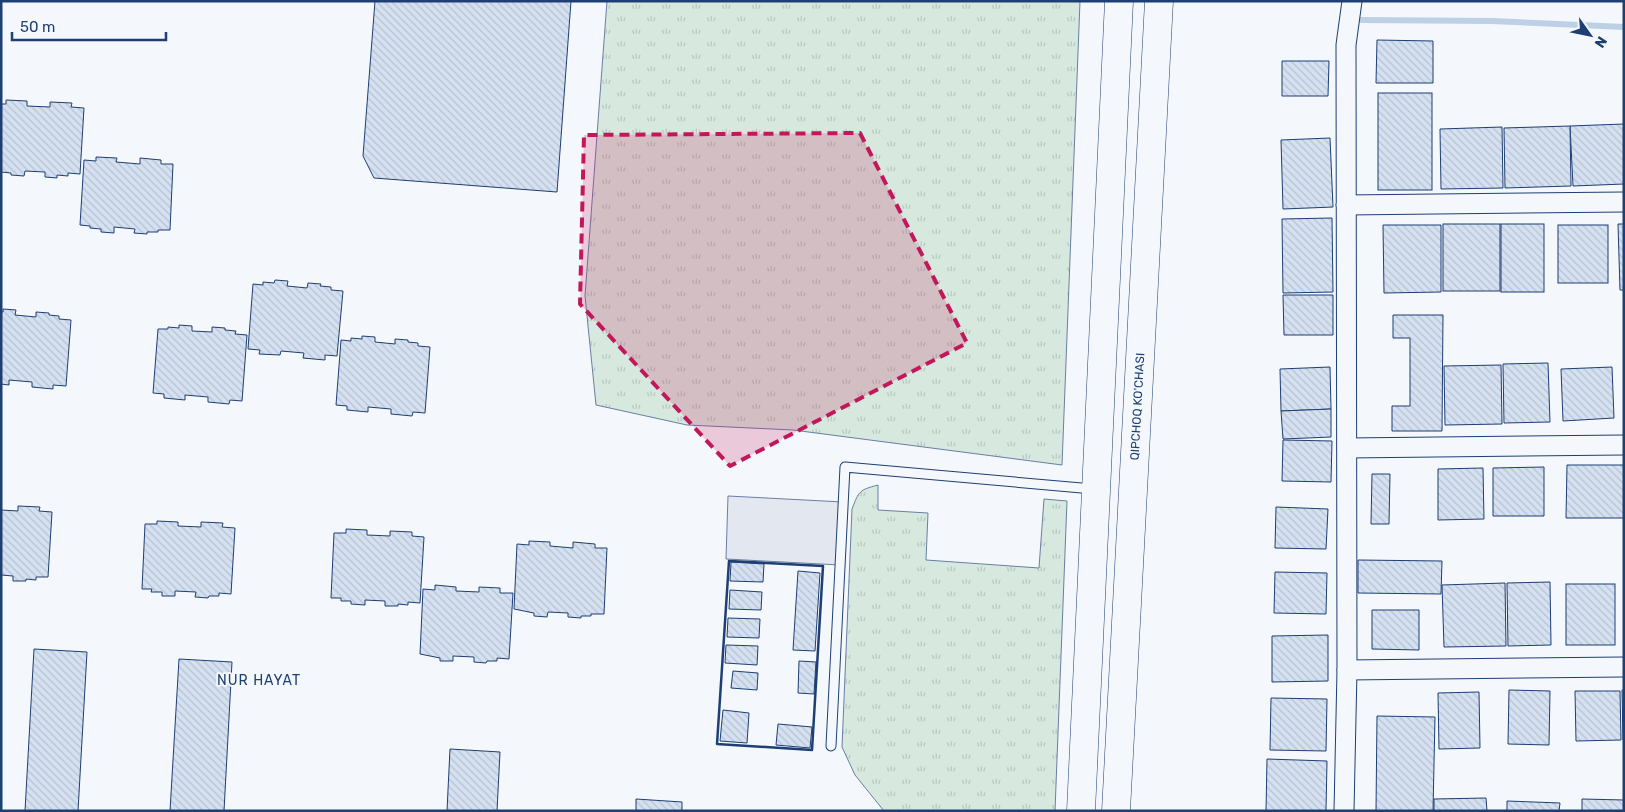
<svg xmlns="http://www.w3.org/2000/svg" width="1625" height="812" viewBox="0 0 1625 812" font-family="Rubik,sans-serif">
	<style>
		.grass { fill: url(#grass-tufts); stroke: #687fa3 }
		.parking { fill: #e3e8f0; stroke: #687fa3 }
		.lines { fill: none; stroke-linecap: round; stroke-linejoin: round }
		.stream { stroke: #bed0e5; stroke-width: 6 }
		.building { fill: url(#building-back-hatch); stroke: #1d3f73 }
		.service-casing { stroke: #1d3f73; stroke-width: 11 }
		.minor-casing { stroke: #1d3f73; stroke-width: 21 }
		.primary-casing { stroke: #1d3f73; stroke-width: 29 }
		.service { stroke: #f4f7fb; stroke-width: 9 }
		.minor { stroke: #f4f7fb; stroke-width: 19 }
		.primary { stroke: #f4f7fb; stroke-width: 28 }
		.wall { stroke: #1d3f73; stroke-width: 2.5 }
		.marked { fill: #c2185b; fill-opacity: 0.2; stroke: #c2185b; stroke-width: 4; stroke-dasharray: 10 6; stroke-linejoin: round }
		.labels { text-anchor: middle; stroke-width: 4; stroke-linejoin: round; paint-order: stroke }
		.street-label { font-size: 12px; fill: #1d3f73; stroke: #f4f7fb }
		.neighbourhood-label { font-size: 14px; letter-spacing: 1px; fill: #1d3f73; stroke: #f4f7fb }
	</style>
	<defs>
		<pattern id="grass-tufts" width="24" height="20" patternUnits="userSpaceOnUse" patternTransform="scale(1.25)"><rect width="24" height="20" fill="#d7e8df"/><path d="M3 7l-1-3M5 7V3M7 7l1-3M15 17l-1-3M17 17v-4M19 17l1-3" fill="none" stroke="#b8c8c3"/></pattern>
		<pattern id="building-back-hatch" width="6" height="6" patternUnits="userSpaceOnUse" patternTransform="scale(1.25)"><rect width="6" height="6" fill="#d5e0f0"/><path d="M-1 5l2 2M0 0l6 6M5-1l2 2" fill="none" stroke="#b6c1d1"/></pattern>
	</defs>
	<rect width="100%" height="100%" fill="#f4f7fb"/>
	<g class="grass">
		<polygon points="607,1 1080,1 1062,465 793,430 687,425 596,405 585,296"/>
		<path d="M878 485V510L928 513 926 560 1039 568 1044 499 1067 501 1055 811H884L855 775 842 747 852 509C859 491 859 490 878 485Z"/>
	</g>
	<polygon class="parking" points="728,496 843,502 840,565 726,559"/>
	<g class="lines">
		<polyline class="stream" points="1362,20 1492,21 1624,27"/>
	</g>
	<g class="building">
		<polygon points="375,1 571,1 557,192 374,178 363,156"/>
		<polygon points="1377,40 1433,41 1433,83 1376,83"/>
		<polygon points="1282,61 1329,61 1328,96 1282,96"/>
		<rect x="1378" y="93" width="54" height="97"/>
		<polygon points="6,100 27,101 27,106 50,107 50,102 72,103 71,107 84,108 80,174 68,173 68,176 57,175 57,178 45,177 45,172 25,171 24,176 11,175 11,173 1,172 1,104 6,104"/>
		<polygon points="1624,124 1624,184 1573,186 1570,126"/>
		<polygon points="1570,126 1571,186 1505,188 1504,128"/>
		<polygon points="1502,127 1503,188 1441,189 1440,129"/>
		<polygon points="1330,138 1333,207 1283,209 1281,140"/>
		<polygon points="96,157 117,158 116,162 140,164 140,158 161,160 161,164 173,164 170,230 158,230 158,232 147,232 147,234 134,233 135,229 114,227 114,233 101,232 101,229 90,228 90,226 80,225 84,160 96,161"/>
		<polygon points="1332,218 1333,292 1283,293 1282,219"/>
		<rect x="1443" y="224" width="57" height="67"/>
		<rect x="1501" y="224" width="43" height="68"/>
		<polygon points="1618,224 1624,224 1624,290 1620,290"/>
		<polygon points="1383,225 1441,225 1441,292 1384,293"/>
		<rect x="1558" y="225" width="50" height="58"/>
		<polygon points="275,280 288,281 287,286 307,288 308,283 321,284 320,286 331,287 331,290 343,291 337,356 325,355 325,360 303,358 304,353 281,351 280,355 259,354 260,350 248,349 253,284 263,285 263,282 274,283"/>
		<polygon points="1283,295 1333,295 1333,335 1284,335"/>
		<polygon points="3,309 16,310 15,315 36,317 36,312 49,313 49,315 59,316 59,319 71,320 66,386 53,385 53,389 32,387 32,382 9,380 9,385 1,384 1,312 3,312"/>
		<polygon points="1393,315 1443,315 1442,431 1392,431 1392,406 1410,406 1410,338 1393,338"/>
		<polygon points="179,325 192,326 192,331 212,332 212,327 225,328 225,330 236,331 235,334 247,335 242,401 230,400 229,404 208,402 208,397 185,395 185,400 164,398 164,394 153,393 158,329 168,329 168,327 179,328"/>
		<polygon points="362,336 375,337 375,342 395,344 395,339 408,340 408,342 418,343 418,346 430,347 425,413 413,412 412,416 391,414 391,409 368,407 368,412 347,410 347,406 336,405 341,340 351,341 351,338 362,339"/>
		<polygon points="1548,363 1550,422 1504,423 1503,364"/>
		<polygon points="1501,365 1502,424 1445,425 1444,366"/>
		<polygon points="1330,367 1331,409 1281,411 1280,369"/>
		<polygon points="1612,367 1614,418 1563,421 1561,369"/>
		<polygon points="1331,409 1331,437 1283,439 1281,411"/>
		<polygon points="1283,440 1332,441 1331,482 1282,481"/>
		<polygon points="1567,465 1624,465 1624,518 1566,518"/>
		<polygon points="1544,467 1544,516 1493,516 1493,468"/>
		<polygon points="1483,468 1484,519 1438,520 1438,469"/>
		<polygon points="1372,474 1390,474 1389,524 1371,524"/>
		<polygon points="18,506 40,507 39,511 52,512 48,577 36,577 36,580 26,579 26,581 13,581 13,576 1,575 1,510 18,511"/>
		<polygon points="1276,507 1328,509 1326,549 1275,548"/>
		<polygon points="157,521 178,522 178,526 201,527 201,522 223,523 222,527 235,528 231,594 219,593 219,596 209,596 208,598 195,597 196,592 175,591 175,596 162,596 162,592 151,592 152,589 142,589 145,524 157,524"/>
		<polygon points="346,529 367,530 367,535 390,536 390,531 412,532 412,536 424,537 420,603 408,602 408,605 398,604 398,606 385,606 385,601 365,600 365,605 351,604 351,601 341,601 341,598 331,598 334,533 346,533"/>
		<polygon points="529,541 550,542 550,546 573,548 573,542 595,544 595,548 607,548 604,614 591,614 591,616 581,616 581,618 568,617 568,613 548,612 547,617 534,616 534,613 514,609 517,544 529,545"/>
		<polygon points="1358,560 1442,561 1441,594 1358,593"/>
		<polygon points="731,562 764,564 763,582 730,581"/>
		<polygon points="798,571 820,573 815,651 793,650"/>
		<polygon points="1275,572 1327,573 1326,614 1274,613"/>
		<polygon points="1550,582 1551,645 1508,646 1507,583"/>
		<polygon points="1505,583 1506,646 1444,647 1442,585"/>
		<rect x="1566" y="584" width="49" height="61"/>
		<polygon points="435,585 456,587 456,591 479,592 479,587 500,588 500,593 513,593 509,659 497,658 497,661 487,661 486,663 474,662 474,657 453,656 453,661 440,661 440,658 420,654 423,589 435,590"/>
		<polygon points="730,590 762,592 761,610 729,609"/>
		<polygon points="1372,610 1419,610 1419,650 1372,649"/>
		<polygon points="728,618 760,619 759,638 727,637"/>
		<polygon points="1328,635 1328,681 1272,682 1272,636"/>
		<polygon points="726,645 758,646 757,665 725,663"/>
		<polygon points="34,649 87,652 78,811 25,811"/>
		<polygon points="179,659 232,662 224,811 170,811"/>
		<polygon points="799,661 816,662 814,694 798,693"/>
		<polygon points="733,671 758,673 757,690 731,688"/>
		<polygon points="1509,690 1550,691 1549,745 1508,744"/>
		<polygon points="1622,690 1624,690 1624,740 1623,740"/>
		<polygon points="1575,691 1620,691 1621,740 1576,741"/>
		<polygon points="1479,692 1480,748 1439,749 1438,693"/>
		<polygon points="1271,698 1327,699 1326,751 1270,750"/>
		<polygon points="723,710 749,713 747,743 720,741"/>
		<polygon points="1377,716 1435,717 1433,811 1376,811"/>
		<polygon points="778,724 812,727 810,748 776,745"/>
		<polygon points="450,749 500,752 497,811 447,811"/>
		<polygon points="1267,759 1327,761 1326,811 1266,811"/>
		<polygon points="1486,798 1487,811 1434,811 1434,799"/>
		<polygon points="636,799 682,802 682,811 636,811"/>
		<polygon points="1582,799 1624,800 1624,811 1582,811"/>
		<polygon points="1507,801 1560,803 1559,811 1507,811"/>
	</g>
	<g class="lines">
		<defs>
			<polyline id="service" points="831,746 845,467 1093,489"/>
			<g id="minor">
				<polyline points="1346,205 1624,202"/>
				<polyline points="1347,448 1624,445"/>
				<polyline points="1347,670 1624,667"/>
				<polyline points="1344,811 1347,670 1346,45 1352,1"/>
			</g>
			<g id="primary">
				<polyline points="1081,811 1119,1"/>
				<path id="s1" d="M1116 811 1159 1"/>
			</g>
		</defs>
		<use href="#service" class="service-casing"/>
		<use href="#minor" class="minor-casing"/>
		<use href="#primary" class="primary-casing"/>
		<use href="#service" class="service"/>
		<use href="#minor" class="minor"/>
		<use href="#primary" class="primary"/>
		<polygon class="wall" points="729,561 823,566 812,750 717,744"/>
	</g>
	<path class="marked" d="M860 133 967 343 730 466 580 304 584 135Z"/>
	<g class="labels">
		<g class="street-label">
			<text dy="4" stroke="none"><textPath href="#s1" startOffset="405">QIPCHOQ KO'CHASI</textPath></text>
		</g>
		<g class="neighbourhood-label">
			<text x="259" y="685">NUR HAYAT</text>
		</g>
	</g>
	<rect width="1625" height="812" fill="none" stroke="#1d3f73" stroke-width="5"/>
	<g transform="translate(1590 35) rotate(123)" stroke="#f4f7fb" stroke-width="4" paint-order="stroke">
	<path d="M0-4L9 19L0 12L-9 19Z" fill="#1d3f73"/>
	<text y="-8" font-size="14" font-weight="bold" text-anchor="middle" fill="#1d3f73">N</text>
	</g>
	<path d="M12 32v8h154v-8" fill="none" stroke="#1d3f73" stroke-width="2.5"/>
	<text x="20" y="32" font-size="15" fill="#1d3f73" stroke="#f4f7fb" stroke-width="4" paint-order="stroke">50 m</text>
</svg>
